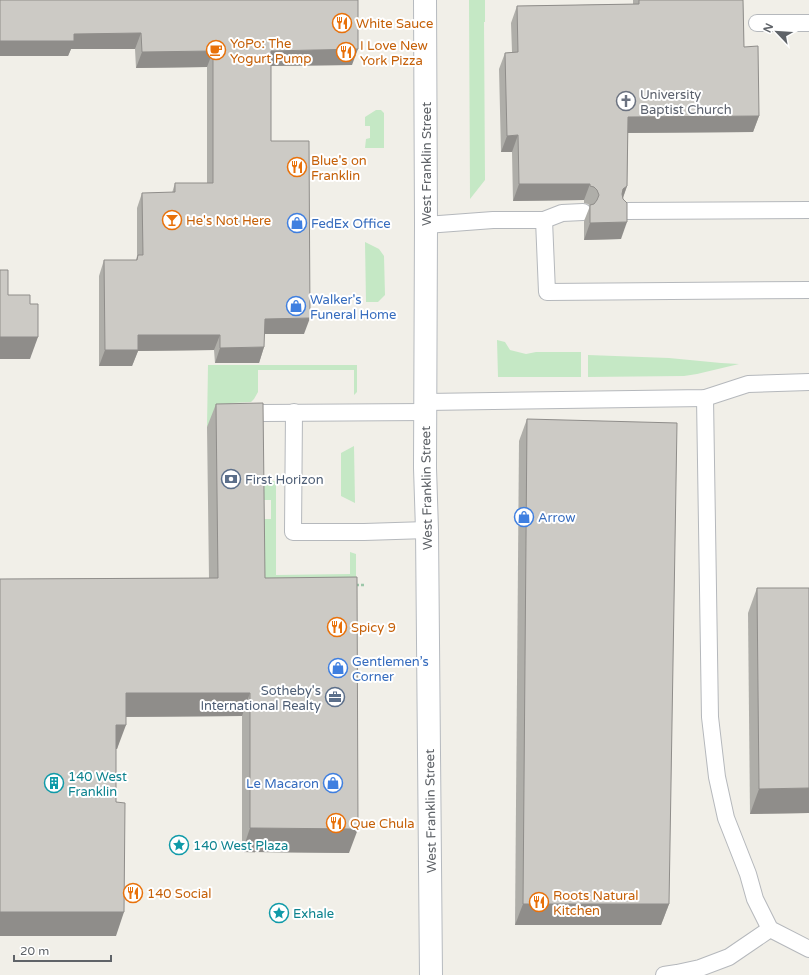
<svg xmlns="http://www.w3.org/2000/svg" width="809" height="975" viewBox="0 0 809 975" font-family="'Varela Round',sans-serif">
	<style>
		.green { fill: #c5e8c5 }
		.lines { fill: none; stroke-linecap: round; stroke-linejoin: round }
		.service-casing { stroke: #b5b8bc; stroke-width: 18 }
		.secondary-casing { stroke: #b6babf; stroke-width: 24 }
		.path { stroke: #9cc7a9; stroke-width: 2.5; stroke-dasharray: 4 2; stroke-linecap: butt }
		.service { stroke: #fff; stroke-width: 16 }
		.secondary { stroke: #fff; stroke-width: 22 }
		.wall { fill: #afaea9 }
		.shaded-wall { fill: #8f8d8a }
		.building { fill: #cccac5; stroke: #8f8d8a }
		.labels { text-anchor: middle; stroke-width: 4; stroke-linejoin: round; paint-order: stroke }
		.food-label { font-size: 13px; fill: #c56008; stroke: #fff; text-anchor: start }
		.worship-label { font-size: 13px; fill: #5b616d; stroke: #fff; text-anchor: start }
		.street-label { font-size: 13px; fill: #5f6368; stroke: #fff }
		.shop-label { font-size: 13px; fill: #366cbe; stroke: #fff; text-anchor: start }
		.service-label { font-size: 13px; fill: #4e5e75; stroke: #fff; text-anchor: start }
		.culture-label { font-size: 13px; fill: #0d838f; stroke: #fff; text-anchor: start }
	</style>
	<rect width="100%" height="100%" fill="#f1efe8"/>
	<g class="green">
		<polygon points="469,0 485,0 485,22 484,22 485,180 470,199"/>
		<polygon points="376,110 381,110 384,113 384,148 365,148 366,139 370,138 370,126 365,126 365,117"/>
		<polygon points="365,242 379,249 384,256 385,295 378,302 366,302"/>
		<polygon points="497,340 505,342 510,350 526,354 536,352 581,352 581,377 498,377"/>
		<polygon points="588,355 669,358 721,363 739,364 697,374 684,376 588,377"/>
		<polygon points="208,365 357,365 357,392 354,395 354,370 258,370 258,392 254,399 251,402 232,403 207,427"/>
		<polygon points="354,446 355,503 341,496 341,453"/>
		<polygon points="259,481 276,481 276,575 350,574 350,552 356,554 356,581 232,582 256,519 271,519 271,500 259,500"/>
	</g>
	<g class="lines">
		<defs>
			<g id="service">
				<polyline points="757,23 809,23"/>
				<polyline points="625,211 809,210"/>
				<polyline points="544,220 562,213 583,212"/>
				<polyline points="426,225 493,220 544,220 547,292 809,290"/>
				<polyline points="705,398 710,717 717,777 726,818 748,874 755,899 770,929 809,949"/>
				<polyline points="426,402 705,398 748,384 809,382"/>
				<polyline points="294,412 293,532 364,532 427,530"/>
				<polyline points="263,413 426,412"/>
				<polyline points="664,975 677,973 700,968 729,957 770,929"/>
			</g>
			<polyline id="secondary" points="425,0 426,225 425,468 427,530 431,975"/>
		</defs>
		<use href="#service" class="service-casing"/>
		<use href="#secondary" class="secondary-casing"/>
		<polyline class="path" points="355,585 364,585"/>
		<use href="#service" class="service"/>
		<use href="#secondary" class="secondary"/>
	</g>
	<g class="wall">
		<polygon points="0,0 352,65 271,66 271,141 304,334 264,334 264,347 259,363 215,363 214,350 138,351 132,366 99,366 99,276 104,260 136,260 137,256 137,208 142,193 172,193 175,183 207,183 207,67 136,68 135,49 71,49 68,56"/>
		<polygon points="633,0 743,0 744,47 759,116 753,132 628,133 627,186 623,198 621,239 584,240 584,221 590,206 588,204 584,203 584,200 513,201 512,152 501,152 499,69 505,53 512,52 511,23 517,6 633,4"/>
		<polygon points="216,404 265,578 349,853 242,852 242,716 126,717 117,749 116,749 116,936 0,579 209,578 207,427"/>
		<polygon points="527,419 669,904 661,925 515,925 519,441"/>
		<polygon points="757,588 809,813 750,814 748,613"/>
	</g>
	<g class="shaded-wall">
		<polygon points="141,33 135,49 71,49 68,56 0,56 0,41 74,34"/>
		<polygon points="358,49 352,65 265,66 271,51"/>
		<polygon points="213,51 207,67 136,68 142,52"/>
		<polygon points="759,116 753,132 622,133 628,117"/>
		<polygon points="518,135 512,152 501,152 507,136"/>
		<polygon points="519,184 590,184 584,200 513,201"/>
		<polygon points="627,186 621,203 617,206 623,189"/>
		<polygon points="627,222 621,239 584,240 590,223"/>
		<polygon points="310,318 304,334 259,334 265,319"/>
		<polygon points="138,335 220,335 214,350 138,351 132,366 99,366 105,350"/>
		<polygon points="0,337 38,337 30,359 0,359"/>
		<polygon points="264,347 259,363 215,363 220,348"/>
		<polygon points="126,693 250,693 242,716 117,717"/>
		<polygon points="116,725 126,725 117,749 108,749"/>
		<polygon points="809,788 809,813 750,814 759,789"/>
		<polygon points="250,828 358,829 349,853 242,852"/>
		<polygon points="523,904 669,904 661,925 515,925"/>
		<polygon points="0,912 124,912 116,936 0,936"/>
	</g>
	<g class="building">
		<polygon points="0,0 358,0 358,49 271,51 271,141 309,141 310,318 265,319 264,347 220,348 220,335 138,335 138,350 105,350 104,260 137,260 138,255 143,255 142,193 175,192 175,183 213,183 213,51 142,52 141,33 74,34 74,41 0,41"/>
		<polygon points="639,0 743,0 744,47 758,46 759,116 628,117 627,186 623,189 622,194 623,199 627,203 627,222 590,223 590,205 594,204 597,200 599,195 597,190 594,187 590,186 590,184 519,184 518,135 507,136 505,53 518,52 517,6 639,4"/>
		<polygon points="0,270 8,270 8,295 30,295 30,304 38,304 38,337 0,337"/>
		<polygon points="263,403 265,578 357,577 358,829 250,828 250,693 126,693 126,725 116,725 116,802 125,803 124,912 0,912 0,579 218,578 216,404"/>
		<polygon points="527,419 677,423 669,904 523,904"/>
		<polygon points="757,588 809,588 809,788 759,789"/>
	</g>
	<defs>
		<symbol id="restaurant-ring" viewBox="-11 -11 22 22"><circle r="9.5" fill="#fff" stroke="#e8710a" stroke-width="1.5"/><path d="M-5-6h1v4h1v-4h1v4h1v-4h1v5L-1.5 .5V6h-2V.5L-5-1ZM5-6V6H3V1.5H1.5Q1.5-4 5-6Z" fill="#e8710a"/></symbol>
		<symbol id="cafe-ring" viewBox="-11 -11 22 22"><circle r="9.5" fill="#fff" stroke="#e8710a" stroke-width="1.5"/><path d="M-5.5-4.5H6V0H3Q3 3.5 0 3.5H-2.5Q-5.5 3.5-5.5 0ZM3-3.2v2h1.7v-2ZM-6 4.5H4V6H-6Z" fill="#e8710a"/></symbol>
		<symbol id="church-ring" viewBox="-11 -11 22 22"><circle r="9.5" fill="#fff" stroke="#6b7280" stroke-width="1.5"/><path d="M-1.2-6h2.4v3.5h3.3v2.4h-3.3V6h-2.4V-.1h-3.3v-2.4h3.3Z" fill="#6b7280"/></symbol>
		<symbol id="bar-ring" viewBox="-11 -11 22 22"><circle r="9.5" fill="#fff" stroke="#e8710a" stroke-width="1.5"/><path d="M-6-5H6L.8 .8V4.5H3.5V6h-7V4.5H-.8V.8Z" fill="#e8710a"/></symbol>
		<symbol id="shop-ring" viewBox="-11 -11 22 22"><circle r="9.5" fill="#fff" stroke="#3f7fe0" stroke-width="1.5"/><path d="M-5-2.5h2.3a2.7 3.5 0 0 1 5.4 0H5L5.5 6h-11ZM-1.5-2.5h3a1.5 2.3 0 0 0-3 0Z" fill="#3f7fe0"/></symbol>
		<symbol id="bank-ring" viewBox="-11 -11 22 22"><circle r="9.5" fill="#fff" stroke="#5c6f8a" stroke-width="1.5"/><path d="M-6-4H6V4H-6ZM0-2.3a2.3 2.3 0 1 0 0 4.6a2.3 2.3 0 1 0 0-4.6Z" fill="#5c6f8a"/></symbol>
		<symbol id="office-ring" viewBox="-11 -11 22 22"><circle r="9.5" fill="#fff" stroke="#5c6f8a" stroke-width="1.5"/><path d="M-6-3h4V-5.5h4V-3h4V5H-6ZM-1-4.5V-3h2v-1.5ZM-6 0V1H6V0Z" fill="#5c6f8a"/></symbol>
		<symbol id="building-ring" viewBox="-11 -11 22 22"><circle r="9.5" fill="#fff" stroke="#0f9aa8" stroke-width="1.5"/><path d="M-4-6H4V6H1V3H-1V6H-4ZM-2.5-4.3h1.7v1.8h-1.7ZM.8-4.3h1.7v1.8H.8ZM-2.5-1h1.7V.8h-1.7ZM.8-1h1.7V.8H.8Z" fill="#0f9aa8"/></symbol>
		<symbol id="sight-ring" viewBox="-11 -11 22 22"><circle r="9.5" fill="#fff" stroke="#0f9aa8" stroke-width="1.5"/><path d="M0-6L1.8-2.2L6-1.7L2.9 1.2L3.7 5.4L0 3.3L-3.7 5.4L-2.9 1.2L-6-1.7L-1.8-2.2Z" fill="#0f9aa8"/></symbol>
	</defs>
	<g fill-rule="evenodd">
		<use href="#restaurant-ring" x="331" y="12" width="22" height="22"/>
		<use href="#cafe-ring" x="205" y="39" width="22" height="22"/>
		<use href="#restaurant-ring" x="335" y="41" width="22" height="22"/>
		<use href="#church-ring" x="615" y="90" width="22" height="22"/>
		<use href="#restaurant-ring" x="286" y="156" width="22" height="22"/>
		<use href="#bar-ring" x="161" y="209" width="22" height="22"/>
		<use href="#shop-ring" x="286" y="212" width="22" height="22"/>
		<use href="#shop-ring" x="285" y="295" width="22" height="22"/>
		<use href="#bank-ring" x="220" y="468" width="22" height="22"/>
		<use href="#shop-ring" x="513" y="506" width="22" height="22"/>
		<use href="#restaurant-ring" x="326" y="616" width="22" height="22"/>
		<use href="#shop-ring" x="327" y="657" width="22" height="22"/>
		<use href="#office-ring" x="324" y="686" width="22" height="22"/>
		<use href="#building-ring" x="43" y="772" width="22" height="22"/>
		<use href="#shop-ring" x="322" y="772" width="22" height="22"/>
		<use href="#restaurant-ring" x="325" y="812" width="22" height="22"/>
		<use href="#sight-ring" x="168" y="834" width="22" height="22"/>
		<use href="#restaurant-ring" x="122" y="882" width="22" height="22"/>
		<use href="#restaurant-ring" x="528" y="891" width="22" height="22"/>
		<use href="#sight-ring" x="268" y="902" width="22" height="22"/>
	</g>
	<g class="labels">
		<g class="food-label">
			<text x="356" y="28">White Sauce</text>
			<text x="230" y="48">YoPo: The<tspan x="230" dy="15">Yogurt Pump</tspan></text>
			<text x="360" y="50">I Love New<tspan x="360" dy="15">York Pizza</tspan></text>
			<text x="311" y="165">Blue's on<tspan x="311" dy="15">Franklin</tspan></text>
			<text x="186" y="225">He's Not Here</text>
			<text x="351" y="632">Spicy 9</text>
			<text x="350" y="828">Que Chula</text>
			<text x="147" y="898">140 Social</text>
			<text x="553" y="900">Roots Natural<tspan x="553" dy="15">Kitchen</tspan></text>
		</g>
		<g class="worship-label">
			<text x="640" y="99">University<tspan x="640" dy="15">Baptist Church</tspan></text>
		</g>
		<g class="street-label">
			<text transform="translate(426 164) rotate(-90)" y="5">West Franklin Street</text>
			<text transform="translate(426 488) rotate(-91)" y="5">West Franklin Street</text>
			<text transform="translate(430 811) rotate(-91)" y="5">West Franklin Street</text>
		</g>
		<g class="shop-label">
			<text x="311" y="228">FedEx Office</text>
			<text x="310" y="304">Walker's<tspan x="310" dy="15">Funeral Home</tspan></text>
			<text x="538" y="522">Arrow</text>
			<text x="352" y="666">Gentlemen’s<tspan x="352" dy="15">Corner</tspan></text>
			<text x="319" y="788" text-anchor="end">Le Macaron</text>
		</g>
		<g class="service-label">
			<text x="245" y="484">First Horizon</text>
			<text x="321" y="695" text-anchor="end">Sotheby's<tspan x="321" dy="15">International Realty</tspan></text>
		</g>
		<g class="culture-label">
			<text x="68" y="781">140 West<tspan x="68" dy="15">Franklin</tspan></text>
			<text x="193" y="850">140 West Plaza</text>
			<text x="293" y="918">Exhale</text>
		</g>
	</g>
	<g transform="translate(777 32) rotate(295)" stroke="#ffffff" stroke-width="3" paint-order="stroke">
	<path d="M0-3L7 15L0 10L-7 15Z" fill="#5f6368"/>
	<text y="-6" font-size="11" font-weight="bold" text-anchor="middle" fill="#5f6368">N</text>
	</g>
	<path d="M14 955v6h97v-6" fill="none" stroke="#5f6368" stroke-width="2"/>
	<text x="20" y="955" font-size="12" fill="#5f6368" stroke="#ffffff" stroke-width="3" paint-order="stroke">20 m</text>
</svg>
